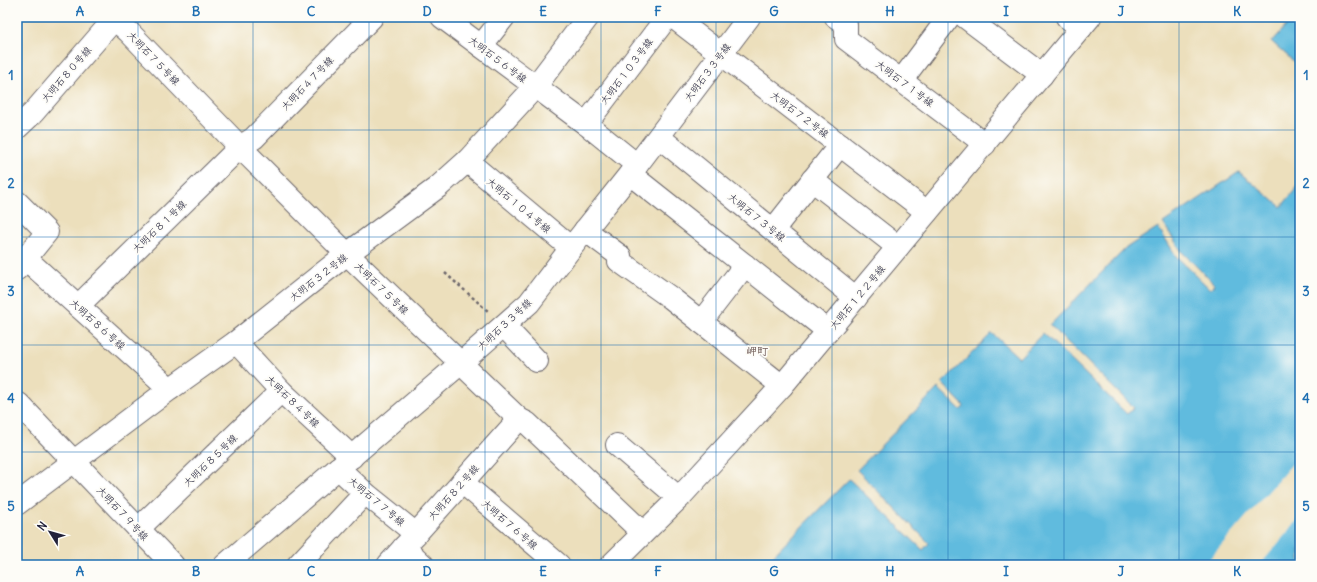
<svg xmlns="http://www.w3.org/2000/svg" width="1317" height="582" viewBox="0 0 1317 582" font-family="Delius,'Klee One',sans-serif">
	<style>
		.water { fill: #60bbde; stroke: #416e8c }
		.pier { fill: #ecdfbc }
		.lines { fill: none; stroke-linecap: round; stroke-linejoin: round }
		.minor-casing { stroke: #696468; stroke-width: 24 }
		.path { stroke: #696468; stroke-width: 2.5; stroke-dasharray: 3 3; stroke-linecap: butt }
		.minor { stroke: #fff; stroke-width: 22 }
		.grid { fill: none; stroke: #1f6fb2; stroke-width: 1; stroke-opacity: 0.55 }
		.labels { text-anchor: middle; stroke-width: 3.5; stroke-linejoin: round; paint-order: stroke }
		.street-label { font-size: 10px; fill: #22223b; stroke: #fdfcf7 }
		.neighbourhood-label { font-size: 11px; font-weight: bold; fill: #68534f; stroke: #fdfcf7 }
		.neatline { fill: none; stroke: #1f6fb2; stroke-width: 1.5 }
		.grid-label { font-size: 13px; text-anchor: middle; font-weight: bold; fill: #1f6fb2 }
	</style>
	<rect width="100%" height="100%" fill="#fdfcf7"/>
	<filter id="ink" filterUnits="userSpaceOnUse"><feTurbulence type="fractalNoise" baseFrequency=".025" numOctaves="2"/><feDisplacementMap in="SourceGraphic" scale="8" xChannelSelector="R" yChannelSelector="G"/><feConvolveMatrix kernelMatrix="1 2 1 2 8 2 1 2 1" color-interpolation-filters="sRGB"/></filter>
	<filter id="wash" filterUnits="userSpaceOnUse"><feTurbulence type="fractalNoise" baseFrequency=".012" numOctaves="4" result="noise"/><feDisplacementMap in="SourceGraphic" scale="16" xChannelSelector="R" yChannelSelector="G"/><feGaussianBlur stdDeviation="0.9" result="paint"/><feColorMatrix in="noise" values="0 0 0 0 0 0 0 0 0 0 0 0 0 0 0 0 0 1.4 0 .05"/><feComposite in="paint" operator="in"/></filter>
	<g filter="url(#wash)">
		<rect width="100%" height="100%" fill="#ecdfbc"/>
		<g class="water">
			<polygon points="1294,17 1300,17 1300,67 1272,42"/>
			<polygon points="1239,172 1281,207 1300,184 1300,565 764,565 849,479 923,550 929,543 857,470 938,388 961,410 964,406 942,383 992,333 1019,358 1043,333 1127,414 1134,408 1050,325 1126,248 1158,227 1176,256 1210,289 1215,285 1182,252 1163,223"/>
		</g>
		<polygon class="pier" points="1300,455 1300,517 1260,565 1204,565"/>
	</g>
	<g filter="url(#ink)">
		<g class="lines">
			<defs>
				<g id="minor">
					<polyline points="112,17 129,32 240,147 347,254 519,419 527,423 643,533"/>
					<polyline points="442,17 586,124 637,165"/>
					<polyline points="673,17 927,212"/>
					<polyline points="836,17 846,24 846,39 985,144"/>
					<polyline points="965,17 1042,75"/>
					<polyline points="1067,17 1081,28"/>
					<polyline points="481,46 504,17"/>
					<polyline points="901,81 949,17"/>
					<polyline points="586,124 667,17"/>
					<polyline points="17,128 33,113 116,17"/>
					<polyline points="659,137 856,298"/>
					<polyline points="467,161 571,248"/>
					<polyline points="630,174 828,331"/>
					<polyline points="812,180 898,247"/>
					<polyline points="17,202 47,232 17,269"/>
					<polyline points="585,230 620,256 619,261 671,298 782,386"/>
					<polyline points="773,230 840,145"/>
					<polyline points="26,259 170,389"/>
					<polyline points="78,306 240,147 254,138 372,17"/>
					<polyline points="701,322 745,265"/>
					<polyline points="504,326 537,361"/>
					<polyline points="236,342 281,391 352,457"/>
					<polyline points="19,404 173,565"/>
					<polyline points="617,445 679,498"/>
					<polyline points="338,468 365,493 416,534"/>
					<polyline points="462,482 559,565"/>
					<polyline points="17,504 170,389 236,342 347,254 438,187 467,161 535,87 588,17"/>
					<polyline points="138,529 281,391"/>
					<polyline points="404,547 423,565"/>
					<polyline points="225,565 461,363 529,303 571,248 637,165 749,17"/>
					<polyline points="298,565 365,493"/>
					<polyline points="388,565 519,419"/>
					<polyline points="611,565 679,498 782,386 1090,17"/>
				</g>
			</defs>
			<use href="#minor" class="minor-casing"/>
			<polyline class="path" points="445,273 489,312"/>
			<use href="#minor" class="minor"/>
		</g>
	</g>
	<path class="grid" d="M138 17V565M253 17V565M369 17V565M485 17V565M601 17V565M716 17V565M832 17V565M948 17V565M1064 17V565M1179 17V565M17 130H1300M17 237H1300M17 345H1300M17 452H1300"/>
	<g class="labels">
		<g class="street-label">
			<text transform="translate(154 58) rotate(46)" y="4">大明石７５号線</text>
			<text transform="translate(498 59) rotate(37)" y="4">大明石５６号線</text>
			<text transform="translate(626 71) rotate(-53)" y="4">大明石１０３号線</text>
			<text transform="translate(707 72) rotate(-53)" y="4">大明石３３号線</text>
			<text transform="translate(66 74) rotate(-49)" y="4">大明石８０号線</text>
			<text transform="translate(307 83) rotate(-46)" y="4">大明石４７号線</text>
			<text transform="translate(905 83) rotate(37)" y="4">大明石７１号線</text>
			<text transform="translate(800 114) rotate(37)" y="4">大明石７２号線</text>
			<text transform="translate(519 205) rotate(40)" y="4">大明石１０４号線</text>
			<text transform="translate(757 217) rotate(39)" y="4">大明石７３号線</text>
			<text transform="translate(159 226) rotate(-44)" y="4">大明石８１号線</text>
			<text transform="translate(318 277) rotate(-38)" y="4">大明石３２号線</text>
			<text transform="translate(382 288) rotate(44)" y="4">大明石７５号線</text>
			<text transform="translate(857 297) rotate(-50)" y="4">大明石１２２号線</text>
			<text transform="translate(98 324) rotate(42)" y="4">大明石８６号線</text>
			<text transform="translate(504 324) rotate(-43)" y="4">大明石３３号線</text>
			<text transform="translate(293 401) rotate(44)" y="4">大明石８４号線</text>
			<text transform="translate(210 460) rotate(-44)" y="4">大明石８５号線</text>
			<text transform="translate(453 492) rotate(-48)" y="4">大明石８２号線</text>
			<text transform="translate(377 501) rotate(40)" y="4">大明石７７号線</text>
			<text transform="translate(123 513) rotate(47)" y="4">大明石７９号線</text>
			<text transform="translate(510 524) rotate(41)" y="4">大明石７６号線</text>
		</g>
		<g class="neighbourhood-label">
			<text x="757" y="355">岬町</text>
		</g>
	</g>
	<rect width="1317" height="582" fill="none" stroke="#fdfcf7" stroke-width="44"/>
	<g transform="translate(50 532) rotate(307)" stroke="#fdfcf7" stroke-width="3" paint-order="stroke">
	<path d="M0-3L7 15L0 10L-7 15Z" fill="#22223b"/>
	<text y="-6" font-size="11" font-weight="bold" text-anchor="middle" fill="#22223b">N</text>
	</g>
	<rect x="22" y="22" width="1273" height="538" class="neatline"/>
	<g class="grid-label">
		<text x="80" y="16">A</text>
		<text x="196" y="16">B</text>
		<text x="311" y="16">C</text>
		<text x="427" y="16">D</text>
		<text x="543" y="16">E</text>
		<text x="658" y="16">F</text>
		<text x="774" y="16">G</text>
		<text x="890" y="16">H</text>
		<text x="1006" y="16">I</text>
		<text x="1121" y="16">J</text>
		<text x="1237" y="16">K</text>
		<text x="11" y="80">1</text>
		<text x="1306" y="80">1</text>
		<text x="11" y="188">2</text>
		<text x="1306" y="188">2</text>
		<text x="11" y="296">3</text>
		<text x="1306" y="296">3</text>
		<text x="11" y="403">4</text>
		<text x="1306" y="403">4</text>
		<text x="11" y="511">5</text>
		<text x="1306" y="511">5</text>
		<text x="80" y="576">A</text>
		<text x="196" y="576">B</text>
		<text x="311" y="576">C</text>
		<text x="427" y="576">D</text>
		<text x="543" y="576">E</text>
		<text x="658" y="576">F</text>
		<text x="774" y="576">G</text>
		<text x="890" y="576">H</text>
		<text x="1006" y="576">I</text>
		<text x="1121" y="576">J</text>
		<text x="1237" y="576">K</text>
	</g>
</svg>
